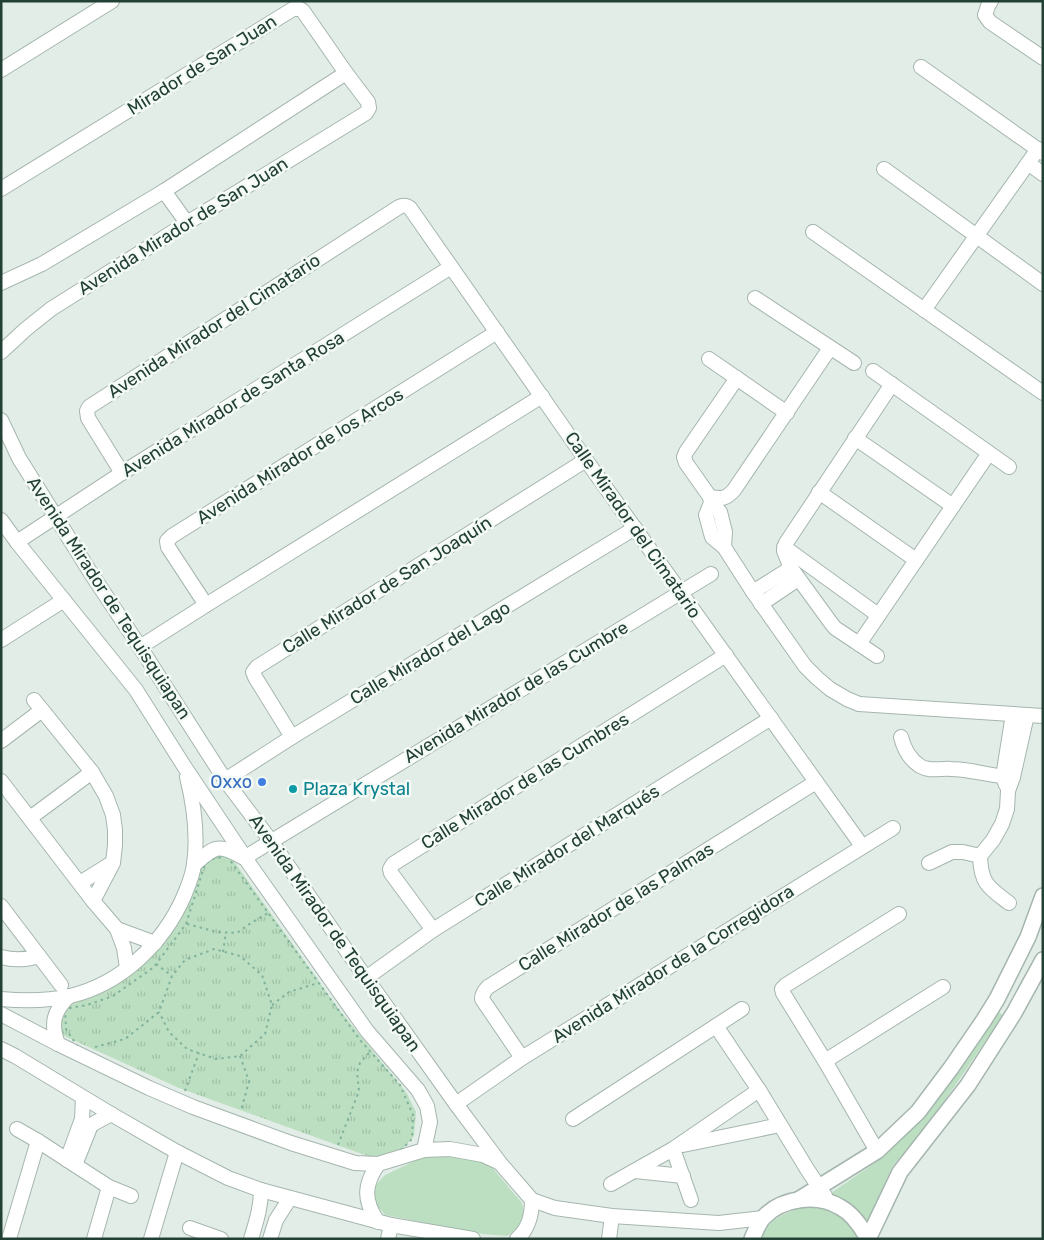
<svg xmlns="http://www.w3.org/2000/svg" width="1044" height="1240" viewBox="0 0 1044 1240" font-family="Rubik,sans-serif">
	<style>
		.green { fill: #bbdfc0 }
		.park { fill: url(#park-tufts) }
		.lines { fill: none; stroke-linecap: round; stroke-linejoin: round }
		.minor-casing { stroke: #a5b6ae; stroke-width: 16 }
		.tertiary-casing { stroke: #a5b6ae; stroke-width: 18 }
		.path { stroke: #82b29d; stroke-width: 2; stroke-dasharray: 2.5 4; stroke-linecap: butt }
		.minor { stroke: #fff; stroke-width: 14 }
		.tertiary { stroke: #fff; stroke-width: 15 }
		.shop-dot { fill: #3f7fe0; stroke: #f4faf6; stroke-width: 2 }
		.culture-dot { fill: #0f9aa8; stroke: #f4faf6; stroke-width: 2 }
		.labels { text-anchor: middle; stroke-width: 5; stroke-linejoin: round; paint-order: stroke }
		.street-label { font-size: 18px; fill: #224034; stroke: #f4faf6 }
		.shop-label { font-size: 18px; fill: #366cbe; stroke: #f4faf6; text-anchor: end }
		.culture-label { font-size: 18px; fill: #0d838f; stroke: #f4faf6; text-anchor: start }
	</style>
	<defs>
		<pattern id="park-tufts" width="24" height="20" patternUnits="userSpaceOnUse" patternTransform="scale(1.25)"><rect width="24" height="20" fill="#bbdfc0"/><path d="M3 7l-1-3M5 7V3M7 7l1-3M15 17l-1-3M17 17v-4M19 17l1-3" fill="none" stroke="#a0c0a6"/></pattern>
	</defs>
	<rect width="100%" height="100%" fill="#e3ede7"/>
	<g class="green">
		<polygon points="997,1011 1003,1015 961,1077 931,1120 892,1167 868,1222 851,1204 831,1193 878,1161 924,1116"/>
		<polygon points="456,1153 490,1165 522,1203 525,1217 519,1228 507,1236 482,1234 385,1215 375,1203 375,1186 385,1175 423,1157"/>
		<path d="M805 1207C832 1209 846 1214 859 1239H761C768 1219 786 1212 805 1207Z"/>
	</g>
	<polygon class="park" points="228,853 337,1007 406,1092 416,1112 414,1136 399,1153 373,1158 179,1088 62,1035 57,1022 63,1009 93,994 133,972 178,922 201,861"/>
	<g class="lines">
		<defs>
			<g id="minor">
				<polyline points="991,1 988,6 985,15 990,22 1043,58"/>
				<polyline points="921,67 1043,153"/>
				<polyline points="1,70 112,1"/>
				<polyline points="1028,163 1043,174"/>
				<polyline points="884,169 1043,284"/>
				<polyline points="1,189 293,9 300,9 303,11 346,73 368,102 369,108 366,113 187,223 51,309 26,329 1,352"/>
				<polyline points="164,191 187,223"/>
				<polyline points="813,232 1043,393"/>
				<polyline points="1,283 42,264 164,191 346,73"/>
				<polyline points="755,298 854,363"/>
				<polyline points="924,310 1038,149"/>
				<polyline points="709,359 787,413"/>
				<polyline points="873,371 1009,467"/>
				<polyline points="737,378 686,452 684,457 686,463 710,497 711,503 706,515 712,537 724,547 753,592 805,666 817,678 830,689 847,699 859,704 1043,716"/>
				<polyline points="1,420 19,458 92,575 140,647 225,780 271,841 349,954 456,1104 500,1163 532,1200 555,1208 612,1216 719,1223 763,1218"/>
				<polyline points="855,438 953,506"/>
				<path d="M122 473 88 418 87 411 89 407 399 207C403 205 406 205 410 208L586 460 862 846"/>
				<polyline points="819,492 916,560"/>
				<path d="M710 497C722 499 726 499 734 490L830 348"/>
				<polyline points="711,503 720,512 725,532 724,547"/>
				<polyline points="1,520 17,542 136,690 184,766 250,865 367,1031 418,1090 427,1106 430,1122 424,1150"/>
				<polyline points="17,542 122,473 451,267"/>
				<polyline points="784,547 878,615"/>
				<polyline points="753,592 791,568"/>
				<polyline points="761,604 798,579"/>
				<polyline points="206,605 168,547 167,541 172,536 497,332"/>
				<polyline points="1,640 64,600"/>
				<polyline points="859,644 989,453"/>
				<polyline points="140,647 206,605 542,396"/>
				<polyline points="877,656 835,628 831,623 791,568 784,551 786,543 892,384"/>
				<polyline points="34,700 92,772 106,796 113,815 115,830 115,845 113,863 93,901"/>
				<polyline points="292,737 255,677 253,672 257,667 586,460"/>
				<path d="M901 737C904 749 909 759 920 766 930 772 940 768 951 769 972 769 992 777 1013 777"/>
				<polyline points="1,741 42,710"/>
				<polyline points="225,780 292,737 635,528"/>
				<polyline points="1,781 93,901 117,929 124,948 127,968"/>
				<polyline points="1006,785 1003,777 1013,714"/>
				<polyline points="30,818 92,772"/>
				<polyline points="980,856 993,840 1002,824 1007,809 1008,791 1013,777 1027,715"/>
				<path d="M929 863 952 852H963L980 856C981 884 988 887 1009 903"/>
				<path d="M194 865C215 846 218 843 244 858L711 574"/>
				<polyline points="80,883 112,863"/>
				<polyline points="1,906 61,985"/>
				<polyline points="117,929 155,943"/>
				<polyline points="433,930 391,873 390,869 393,864 726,655"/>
				<path d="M1 957C15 961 26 960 39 956"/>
				<polyline points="366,978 433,930 771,718"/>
				<path d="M1 999C23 1001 48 1001 70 996 121 984 163 944 184 896 188 886 193 875 194 864 198 835 194 805 187 777"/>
				<polyline points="1,1014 58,1044 149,1088 193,1107 291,1143 355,1163 378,1164 424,1150 450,1149 483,1155 498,1162"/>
				<polyline points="716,1026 759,1090 807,1169 825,1196"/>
				<path d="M58 1044C50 1023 54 1011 69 996"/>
				<polyline points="1,1049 15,1056 111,1114 177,1152 228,1178 261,1190 391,1225 473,1239"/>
				<path d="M522 1058 482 999C482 994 484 991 488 987L816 782"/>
				<polyline points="825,1061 943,987"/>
				<polyline points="456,1104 522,1058 893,828"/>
				<polyline points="573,1119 742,1009"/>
				<polyline points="17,1129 38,1141 109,1187 131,1196"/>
				<polyline points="683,1145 780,1125"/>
				<polyline points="673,1149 691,1200"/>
				<polyline points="877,1151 825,1061 783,993 782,989 786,985 899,914"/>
				<polyline points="67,1160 82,1119 83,1098"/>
				<polyline points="75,1165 91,1125 111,1114"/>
				<polyline points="635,1171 683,1176"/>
				<polyline points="611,1184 673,1149 759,1090"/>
				<path d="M378 1222C363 1200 364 1185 378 1164"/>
				<polyline points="190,1228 221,1239"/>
				<polyline points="9,1239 38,1141"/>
				<polyline points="94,1239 109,1187"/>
				<polyline points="151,1239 177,1152"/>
				<path d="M251 1239C256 1222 261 1208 261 1190"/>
				<polyline points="270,1239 276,1220 290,1198"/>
				<polyline points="388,1239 391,1225"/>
				<path d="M517 1239C529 1228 532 1215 532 1200"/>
				<polyline points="609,1239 612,1216"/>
			</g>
			<g id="tertiary">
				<polyline points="798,1200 877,1151 918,1112 951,1068 984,1020 997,999 1028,937 1043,896"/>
				<path d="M752 1239C755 1232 758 1224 763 1218 781 1198 817 1193 840 1207 853 1214 861 1226 868 1239"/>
				<polyline points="868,1239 900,1172 968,1085 1014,1013 1043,960"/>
			</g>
		</defs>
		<use href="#minor" class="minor-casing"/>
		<use href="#tertiary" class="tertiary-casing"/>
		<g class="path">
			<polygon points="227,856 360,1040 400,1085 413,1115 412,1139 396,1155 378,1160 350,1157 211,1110 116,1070 80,1050 66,1029 65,1009 87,1005 113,996 154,967 186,924 205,864 212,859"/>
			<polyline points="187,924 217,932 237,933 251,923 268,913"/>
			<polyline points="223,952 226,932"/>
			<polyline points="156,964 172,976"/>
			<polyline points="272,1005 289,992 318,983"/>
			<polyline points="95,1047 125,1039 159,1012 172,976 185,960 214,949 240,956 262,975 272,1005 265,1034 240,1056 216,1059 187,1049 169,1032 159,1012"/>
			<polyline points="240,1056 249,1081 241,1111"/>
			<polyline points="185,1091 199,1053"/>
			<polyline points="338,1145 359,1091 357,1072 360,1063 369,1053"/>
		</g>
		<use href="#minor" class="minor"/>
		<use href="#tertiary" class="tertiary"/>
	</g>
	<circle class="shop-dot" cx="262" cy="782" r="5"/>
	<circle class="culture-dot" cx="293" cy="789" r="5"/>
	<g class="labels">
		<g class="street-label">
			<text transform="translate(202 65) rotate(-32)" y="6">Mirador de San Juan</text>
			<text transform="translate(183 226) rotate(-32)" y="6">Avenida Mirador de San Juan</text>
			<text transform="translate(214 326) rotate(-33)" y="6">Avenida Mirador del Cimatario</text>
			<text transform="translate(233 404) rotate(-32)" y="6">Avenida Mirador de Santa Rosa</text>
			<text transform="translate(300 456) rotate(-32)" y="6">Avenida Mirador de los Arcos</text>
			<text transform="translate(633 525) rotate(55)" y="6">Calle Mirador del Cimatario</text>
			<text transform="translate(387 585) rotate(-32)" y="6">Calle Mirador de San Joaquín</text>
			<text transform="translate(109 598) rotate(57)" y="6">Avenida Mirador de Tequisquiapan</text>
			<text transform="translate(430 653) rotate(-31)" y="6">Calle Mirador del Lago</text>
			<text transform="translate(516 692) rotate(-31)" y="6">Avenida Mirador de las Cumbre</text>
			<text transform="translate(525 781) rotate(-32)" y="6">Calle Mirador de las Cumbres</text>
			<text transform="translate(567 846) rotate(-32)" y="6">Calle Mirador del Marqués</text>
			<text transform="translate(616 907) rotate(-32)" y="6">Calle Mirador de las Palmas</text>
			<text transform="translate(335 933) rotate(55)" y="6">Avenida Mirador de Tequisquiapan</text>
			<text transform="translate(673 964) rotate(-32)" y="6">Avenida Mirador de la Corregidora</text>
		</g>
		<g class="shop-label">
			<text x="252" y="788">Oxxo</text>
		</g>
		<g class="culture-label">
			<text x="303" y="795">Plaza Krystal</text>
		</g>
	</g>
	<rect width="1044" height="1240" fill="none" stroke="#224034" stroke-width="5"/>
</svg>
